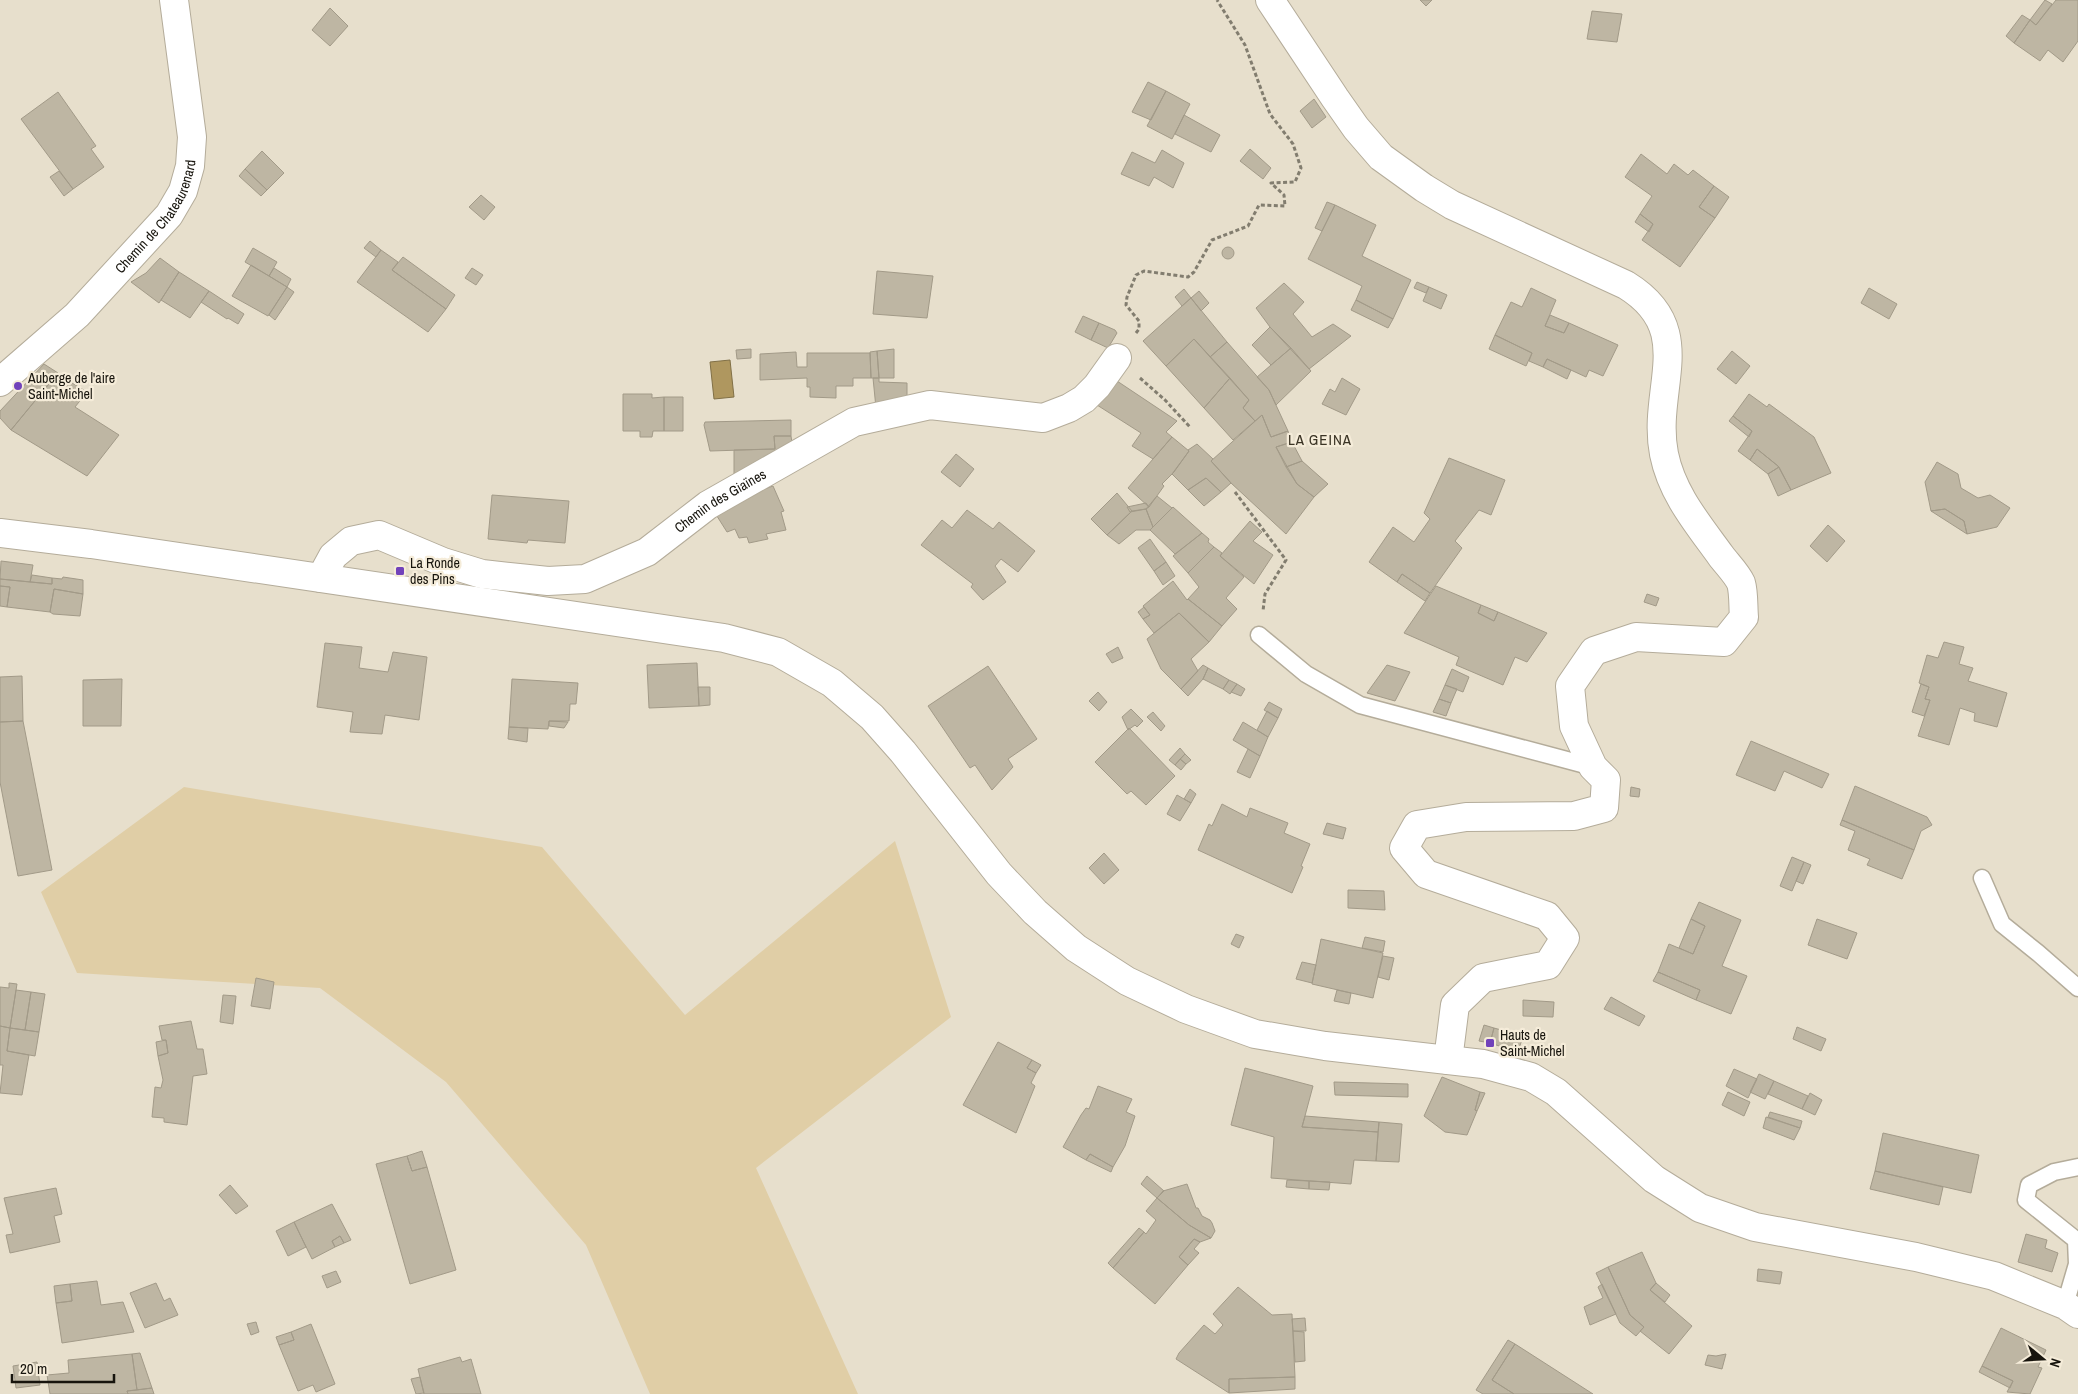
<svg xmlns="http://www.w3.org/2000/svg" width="2078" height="1394" viewBox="0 0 2078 1394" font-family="'Archivo Narrow',sans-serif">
	<rect width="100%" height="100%" fill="#e7dfcc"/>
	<!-- green -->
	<path fill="#e0cea6" d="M184 787 542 847 685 1015 895 841 951 1017 756 1168 858 1394H650L586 1245 446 1082 320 988 77 973 41 892Z"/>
	<!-- water -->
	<path fill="#af975f" stroke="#817046" d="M730 360 734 397 714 399 710 362Z"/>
	<!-- building -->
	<path fill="#beb6a3" stroke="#a29a88" d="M1420 0H1432L1426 6Z
		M2045 0 2052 4 2036 25 2030 20Z
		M2056 0H2078V41L2063 62 2048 50 2040 61 2014 43 2030 20 2036 25Z
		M330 8 348 26 330 46 312 30Z
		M1592 11 1622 14 1617 42 1587 39Z
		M2022 15 2030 20 2014 43 2006 36Z
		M1148 82 1166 91 1151 120 1132 112Z
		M1166 91 1190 104 1172 139 1147 126Z
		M58 92 96 146 91 149 104 167 73 189 21 119Z
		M1314 99 1326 117 1312 128 1300 111Z
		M1184 115 1220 135 1211 152 1175 134Z
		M1250 149 1271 168 1263 179 1240 161Z
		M1162 150 1184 163 1173 188 1154 177 1149 186 1121 174 1132 152 1155 163Z
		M262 151 284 173 267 190 245 169Z
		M1641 154 1667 174 1674 164 1688 175 1693 170 1714 186 1699 207 1715 218 1680 267 1642 240 1653 224 1640 214 1652 196 1625 177Z
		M245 169 267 190 261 196 239 176Z
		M59 171 73 189 64 196 50 177Z
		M1714 186 1729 197 1715 218 1699 207Z
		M481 195 495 207 484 220 469 207Z
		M1327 202 1335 205 1322 231 1315 228Z
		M1335 205 1376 225 1362 256 1411 280 1393 319 1356 300 1362 286 1308 259Z
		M1640 214 1653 224 1649 232 1635 222Z
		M370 241 381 250 376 257 364 248Z
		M1222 253a6 6 0 1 1 12 0a6 6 0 1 1-12 0Z
		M253 248 277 262 269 276 245 262Z
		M381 250 398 262 392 270 446 309 428 332 357 282Z
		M403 257 455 295 446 309 392 270Z
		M160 258 179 272 159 303 131 282 146 273Z
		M251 265 287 287 268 316 232 296Z
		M274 268 291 279 287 287 269 276Z
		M472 268 483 275 476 285 465 278Z
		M877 271 933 276 927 318 873 314Z
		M179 272 209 291 190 318 161 300Z
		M1417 282 1429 287 1426 293 1414 288Z
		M1284 283 1304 302 1293 314 1312 337 1333 324 1351 336 1309 369 1270 327 1256 308Z
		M287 287 294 292 275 320 269 315Z
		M1429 287 1447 295 1441 309 1423 301Z
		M1531 288 1556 300 1545 326 1564 333 1569 323 1618 345 1603 376 1589 370 1586 377 1547 359 1543 367 1529 361 1532 353 1495 335 1511 302 1522 307Z
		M1869 288 1897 304 1889 319 1861 303Z
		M1184 289 1191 298 1182 306 1175 297Z
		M209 291 244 314 238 324 228 318 227 319 201 302Z
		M1199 291 1209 303 1201 311 1191 298Z
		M1191 298 1227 342 1210 357 1194 339 1166 366 1143 341Z
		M1356 300 1393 319 1388 328 1351 310Z
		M1550 315 1569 323 1564 333 1545 326Z
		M1083 316 1099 323 1091 340 1075 332Z
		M1099 323 1115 330 1117 333 1108 348 1091 340Z
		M1270 327 1291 348 1271 365 1252 345Z
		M1495 335 1532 353 1526 366 1489 349Z
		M1194 339 1230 378 1204 408 1166 366Z
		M1227 342 1269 390 1288 431 1271 437 1262 415 1255 421 1243 408 1249 400 1210 357Z
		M1291 348 1311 371 1276 405 1269 390 1257 377Z
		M751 349V358L737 359 736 350Z
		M894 349V378H879L877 351Z
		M877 351 879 378H871L870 352Z
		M1732 351 1750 366 1736 384 1717 369Z
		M796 352 797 367H807V353H870L871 378H853V386H836V398L810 397V387H807V378L760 380V354Z
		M1547 359 1571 370 1567 379 1543 367Z
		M44 364 58 373 11 430 0 418V411Z
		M57 374 87 392 75 407 119 435 87 476 11 430Z
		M873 378H879V382L907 383V401L876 408Z
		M1230 378 1249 400 1243 408 1255 421 1233 440 1204 408Z
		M1342 378 1360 389 1346 415 1322 404 1330 389 1335 392Z
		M1114 379 1177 421 1166 432 1172 437 1153 459 1132 446 1141 433 1097 405Z
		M623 394H652V398L664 397V431H653L652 437H640V431H623Z
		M1749 394 1767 407 1769 404 1814 437 1831 473 1791 490 1778 466 1757 449 1750 460 1738 451 1752 431 1733 416Z
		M664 397H683V431H664Z
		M1262 415 1271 437 1288 431 1292 442 1276 447 1297 484 1314 497 1286 534 1231 483 1211 461Z
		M1733 416 1752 431 1749 437 1729 421Z
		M791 420V436H774L775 449 710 451 704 425 705 422Z
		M774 436H791L792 443 734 479V450L775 449Z
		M1172 437 1189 451 1174 472 1162 484 1164 486 1149 507 1128 488Z
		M1292 442 1302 461 1286 467 1276 447Z
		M1197 444 1213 459 1211 461 1231 483 1221 492 1206 478 1188 490 1172 474 1189 451 1188 450Z
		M1757 449 1778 466 1779 467 1768 474 1750 460Z
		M956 454 974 469 960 487 941 472Z
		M1449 458 1505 480 1491 515 1479 510 1455 541 1462 548 1430 593 1402 574 1397 582 1369 562 1393 527 1414 542 1430 519 1424 513Z
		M1302 461 1328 484 1314 497 1297 484 1286 467Z
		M1937 462 1958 474 1961 488 1978 498 1990 495 2010 508 1997 527 1967 534 1964 521 1945 509 1931 511 1925 482Z
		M1779 467 1791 490 1778 496 1768 474Z
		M1206 478 1221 492 1204 506 1188 490Z
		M773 486 784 511 781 512 786 530 766 534 768 539 749 543 747 537 739 538 735 529 727 532 715 513 759 491Z
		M1117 493 1132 511 1107 535 1091 519Z
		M492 495 569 501 565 543 528 540 527 543 488 539Z
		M1157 496 1172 508 1153 527 1146 509Z
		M1146 503 1149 507 1146 509 1130 512 1127 507Z
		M1173 507 1202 533 1175 554 1150 530Z
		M1146 509 1153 527 1150 530H1136L1119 544 1107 535 1132 511Z
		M1945 509 1964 521 1967 534 1931 511Z
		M967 510 993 529 999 522 1035 551 1018 572 1001 559 995 566 1006 582 983 600 971 587 973 584 921 545 942 520 952 528Z
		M1250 521 1262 532 1253 541 1273 555 1254 584 1220 556Z
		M1828 525 1845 541 1827 562 1810 546Z
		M1202 533 1209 539 1208 542 1214 547 1188 573 1173 556Z
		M1150 539 1166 562 1154 571 1138 548Z
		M1214 547 1222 553 1220 556 1244 577 1226 598 1237 609 1222 626 1188 599 1199 587 1188 573Z
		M1 561 33 565 30 582 0 579Z
		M1166 562 1175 576 1163 585 1154 571Z
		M1402 574 1430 593 1425 601 1397 582Z
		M32 575 52 578V584L30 582Z
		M63 577 83 580V594L54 589 50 612 7 607 10 587 0 586V579L52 584V578L62 579Z
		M1173 581 1187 600 1188 599 1222 626 1209 642 1179 613 1154 633 1143 619 1150 615 1143 606Z
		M0 586 10 587 7 607 0 606Z
		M1436 586 1481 605 1478 613 1494 621 1498 612 1547 633 1527 662 1515 657 1503 685 1456 665 1459 657 1404 633Z
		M54 589 83 594 80 616 53 614 50 612Z
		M1647 594 1659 598 1656 606 1644 602Z
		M1481 605 1498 612 1494 621 1478 613Z
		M1144 607 1150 615 1143 619 1138 612Z
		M1179 613 1209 642 1191 659 1198 671 1181 689 1161 669 1147 639Z
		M1944 642 1964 647 1959 664 1973 668 1968 681 2007 693 1997 727 1974 721 1975 713 1960 708 1949 745 1918 736 1930 700 1925 699 1929 687 1919 683 1927 655 1938 658Z
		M325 643 362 647 359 668 388 672 393 652 427 657 419 720 385 715 382 734 350 732 353 712 317 707Z
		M1118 647 1123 658 1112 663 1106 654Z
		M697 663 699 706 649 708 647 665Z
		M1203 665 1208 668 1203 679 1188 696 1181 689Z
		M1387 665 1410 672 1395 701 1367 693Z
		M988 666 1037 739 1008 759 1013 767 992 790 975 765 970 768 928 706Z
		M1208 668 1229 680 1223 689 1203 679Z
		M1452 669 1469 677 1463 692 1445 685Z
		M22 676 23 721 0 722V677Z
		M122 679 121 726H83V680Z
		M512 679 578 683 576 704H570L569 721H549L548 729 509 727Z
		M1229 680 1237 684 1230 694 1223 689Z
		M1237 684 1245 689 1241 696 1231 692Z
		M1921 684 1929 687 1925 699 1930 700 1924 716 1912 712Z
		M1445 685 1457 689 1451 703 1439 699Z
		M698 687H710V705L699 706Z
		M1098 692 1107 702 1099 711 1089 701Z
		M1439 699 1451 703 1446 716 1433 712Z
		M1269 702 1282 709 1278 718 1264 710Z
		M1131 709 1143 721 1137 727 1135 725 1128 730 1122 717Z
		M1267 711 1278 718 1268 737 1257 730Z
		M1153 712 1165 726 1161 731 1147 717Z
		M23 721 52 870 18 876 0 782V722Z
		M549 721 568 722 564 728 549 726Z
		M1243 722 1268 737 1260 756 1233 740Z
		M509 727 528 728 527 742 508 739Z
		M1129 728 1175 776 1146 805 1131 791 1127 794 1095 762Z
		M1751 741 1829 774 1822 788 1784 771 1775 791 1736 775Z
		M1180 748 1185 754 1175 765 1169 760Z
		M1248 749 1260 756 1250 778 1237 772Z
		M1185 754 1191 760 1186 764 1180 759Z
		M1180 759 1186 764 1181 770 1175 765Z
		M1855 786 1927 817 1932 825 1921 831 1914 850 1842 820Z
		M1631 787 1640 789 1639 797 1630 796Z
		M1190 789 1196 794 1191 803 1184 799Z
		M1177 795 1191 803 1180 821 1167 814Z
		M1222 804 1247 817 1250 808 1288 823 1284 833 1310 844 1301 866 1303 867 1292 893 1198 850 1209 824 1212 826Z
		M1842 820 1914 850 1902 879 1867 865 1870 859 1848 850 1855 831 1840 825Z
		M1327 823 1346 828 1343 839 1323 834Z
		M1104 853 1119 870 1104 884 1089 868Z
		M1792 857 1804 862 1792 891 1780 886Z
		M1804 862 1811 865 1803 884 1796 881Z
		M1348 890 1384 891 1385 910 1348 908Z
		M1699 902 1741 920 1722 966 1747 976 1731 1014 1696 1000 1700 990 1658 972 1669 944 1693 954 1705 926 1691 919Z
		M1691 919 1705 926 1693 954 1679 948Z
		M1817 919 1857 933 1847 959 1808 945Z
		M1236 934 1244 937 1239 948 1231 944Z
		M1365 937 1385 941 1383 952 1362 948Z
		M1321 939 1383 953 1373 998 1312 984Z
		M1383 956 1394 958 1389 980 1378 977Z
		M1302 962 1316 965 1312 983 1296 979Z
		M1658 972 1700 990 1696 1000 1653 981Z
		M256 978 274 982 270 1009 251 1006Z
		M9 983 17 984 10 1028 0 1026V987L9 988Z
		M16 990 31 992 25 1030 10 1028Z
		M1337 990 1351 993 1349 1004 1334 1001Z
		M31 992 45 994 39 1032 25 1030Z
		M223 995 236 996 233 1024 220 1022Z
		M1611 997 1645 1016 1639 1026 1604 1009Z
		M1523 1000 1554 1002 1553 1017 1523 1016Z
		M191 1021 197 1049H203L207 1074 193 1076 187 1125 164 1122V1118L152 1117 155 1087 161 1088 163 1080 158 1056 168 1053 166 1040H162L159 1026Z
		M1484 1025 1494 1028 1490 1043 1479 1041Z
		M0 1026 10 1028 7 1051 29 1055 22 1095 0 1093 3 1065H0Z
		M1797 1027 1826 1039 1821 1051 1793 1039Z
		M10 1028 39 1032 35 1056 7 1051Z
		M1494 1028 1523 1036 1518 1052 1490 1043Z
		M166 1040 168 1053 158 1056 156 1042Z
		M998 1042 1032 1060 1027 1068 1036 1073 1031 1083 1035 1086 1016 1133 963 1105Z
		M1032 1060 1041 1065 1036 1073 1027 1068Z
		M1245 1068 1313 1086 1302 1127 1378 1132 1376 1161 1354 1160 1351 1184 1271 1178 1274 1137 1231 1125Z
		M1734 1069 1757 1079 1748 1098 1726 1086Z
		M1759 1074 1774 1081 1765 1099 1750 1092Z
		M1442 1077 1480 1092 1475 1110 1477 1111 1467 1135 1445 1132 1424 1116Z
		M1774 1081 1808 1096 1802 1109 1768 1094Z
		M1334 1082 1408 1084V1097L1335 1095Z
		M1098 1086 1132 1099 1126 1112 1135 1116 1125 1146 1113 1167 1090 1154 1086 1160 1063 1147 1081 1115 1086 1108 1089 1109Z
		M1480 1092 1485 1093 1477 1111 1475 1110Z
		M1728 1092 1750 1102 1744 1116 1722 1105Z
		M1810 1093 1822 1100 1815 1115 1802 1109Z
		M1770 1112 1802 1121 1800 1128 1768 1117Z
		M1305 1116 1379 1122 1378 1132 1302 1127Z
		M1766 1117 1800 1128 1794 1140 1763 1128Z
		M1379 1122 1402 1124 1399 1162 1376 1161Z
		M1883 1133 1979 1155 1971 1193 1875 1171Z
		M422 1151 427 1167 412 1171 407 1156Z
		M1090 1154 1113 1167 1111 1172 1086 1160Z
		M407 1156 412 1171 427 1167 456 1270 410 1284 376 1164Z
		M1875 1171 1943 1187 1939 1205 1870 1189Z
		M1147 1176 1164 1191 1157 1198 1141 1184Z
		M1287 1180 1309 1181V1189L1286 1187Z
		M1309 1181 1330 1182 1329 1190 1309 1189Z
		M1187 1184 1196 1208H1198L1202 1216 1210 1220 1212 1223 1215 1231 1211 1238 1189 1225 1157 1198 1163 1191Z
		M230 1185 248 1206 236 1214 219 1195Z
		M56 1188 62 1214 54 1216 60 1242 10 1253 6 1235 13 1234 4 1198Z
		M1157 1198 1189 1225 1211 1238 1200 1242 1194 1239 1179 1257 1188 1265 1155 1304 1113 1268 1144 1232 1146 1234 1156 1220 1146 1211Z
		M332 1204 351 1240 344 1243 340 1236 332 1241 335 1247 312 1259 294 1222Z
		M294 1222 306 1247 288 1256 276 1231Z
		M1139 1228 1144 1232 1113 1268 1108 1263Z
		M2026 1234 2047 1240 2045 1248 2058 1253 2052 1272 2018 1262Z
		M340 1236 344 1243 335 1247 332 1241Z
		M1194 1239 1200 1242 1194 1249 1199 1253 1188 1265 1179 1257Z
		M1642 1252 1656 1283 1650 1290 1692 1326 1669 1354 1640 1331 1644 1327 1630 1315 1608 1267Z
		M1608 1267 1630 1315 1644 1327 1636 1336 1620 1323 1596 1273Z
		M1758 1269 1782 1272 1780 1284 1757 1281Z
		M336 1271 341 1282 327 1288 322 1276Z
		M97 1281 101 1305 123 1302 134 1332 62 1343 56 1303 72 1301 70 1284Z
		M156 1283 164 1301 170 1298 178 1315 145 1328 130 1293Z
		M1656 1283 1670 1295 1665 1302 1650 1290Z
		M70 1284 72 1301 56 1303 54 1286Z
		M1602 1284 1616 1314 1590 1325 1584 1307 1603 1298 1598 1287Z
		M1238 1287 1272 1315 1292 1314 1295 1377 1229 1379V1393L1176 1359 1179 1353 1204 1325 1215 1334 1223 1325 1213 1314Z
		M1305 1318 1306 1331H1293L1292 1319Z
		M256 1322 259 1332 251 1335 247 1324Z
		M311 1324 335 1384 316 1392 313 1385 298 1391 279 1345 294 1340 291 1332Z
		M2001 1328 2046 1350 2038 1367 2042 1368 2030 1394 2007 1392 2013 1381 1982 1366Z
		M1293 1331 1304 1332 1305 1361 1295 1362Z
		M291 1332 294 1340 279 1345 276 1337Z
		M1508 1340 1515 1344 1492 1380 1514 1394H1483L1476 1390Z
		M1515 1344 1593 1394H1514L1492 1380Z
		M140 1353 152 1388 137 1390 132 1354Z
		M132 1354 137 1390 127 1391 128 1394H50L47 1375 69 1373 68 1360Z
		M1726 1354 1722 1369 1705 1365 1708 1355 1716 1356Z
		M460 1357 462 1362 471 1359 481 1394H424L418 1369Z
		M37 1362 40 1385 16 1388 13 1366Z
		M1982 1366 2013 1381 2010 1388 1979 1372Z
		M420 1377 424 1393 416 1394 411 1379Z
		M1295 1377V1389L1229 1393V1379Z
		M152 1388 154 1394H128L127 1391Z"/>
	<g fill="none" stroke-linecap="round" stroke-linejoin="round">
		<!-- service casing -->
		<g stroke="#b4ac9a" stroke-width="19">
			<path id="service" d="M1259 635 1306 674 1360 705 1593 767
				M1982 878 2002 924 2038 953 2078 988
				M2065 1305 2077 1264 2076 1240 2026 1200 2029 1185 2054 1172 2078 1167"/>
		</g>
		<!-- minor casing -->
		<g stroke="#b4ac9a" stroke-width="30">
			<g id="minor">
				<path d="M1270 0 1335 98 1356 128 1381 157 1424 188 1452 205 1626 285C1699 330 1651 388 1664 454 1672 494 1698 524 1721 556 1727 564 1737 574 1741 583 1744 593 1743 607 1744 617L1724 642 1636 637 1594 651 1570 686 1574 726 1593 767 1606 780 1604 808 1574 816 1466 817 1417 825 1404 848 1426 874 1547 916 1565 938 1548 965 1483 978 1455 1005 1448 1060"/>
				<path id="s1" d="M0 382 77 315 169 215 183 191 190 166 192 137 174 0"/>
				<path id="s2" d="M321 578 333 556 351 541 379 535 443 562 482 574 548 581 585 579 647 552 708 505 854 422 930 405 1043 418 1069 408 1084 399 1097 386 1117 358"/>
			</g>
		</g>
		<!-- tertiary casing -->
		<g stroke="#b4ac9a" stroke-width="30">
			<path id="tertiary" d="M0 533 91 544 724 638 778 652 832 683 872 717 903 752 999 874 1035 912 1076 948 1127 981 1186 1009 1255 1034 1325 1046 1483 1064 1531 1077 1556 1092 1654 1179 1700 1208 1755 1227 1916 1257 1994 1276 2065 1305 2078 1314"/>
		</g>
		<!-- path -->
		<path stroke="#827d6f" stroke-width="3" stroke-dasharray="4 2.5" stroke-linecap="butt" d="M1136 333 1139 329V321L1126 305 1127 297 1136 275 1144 271 1188 277 1194 272 1212 240 1248 226 1259 205 1285 206 1284 195 1271 183 1295 182 1301 168 1293 144 1270 114 1245 45 1217 0
			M1140 378 1165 400 1190 427
			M1235 492 1286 560 1265 594 1263 611"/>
		<!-- service -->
		<use href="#service" stroke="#fff" stroke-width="16"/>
		<!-- minor -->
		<use href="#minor" stroke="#fff" stroke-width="28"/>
		<!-- tertiary -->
		<use href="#tertiary" stroke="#fff" stroke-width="28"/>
	</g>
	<!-- markers -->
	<g fill="#7142ba" stroke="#f5ecd9" stroke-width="2">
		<circle cx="18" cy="386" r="5"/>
		<rect x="395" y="566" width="10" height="10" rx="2.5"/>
		<rect x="1485" y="1038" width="10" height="10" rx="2.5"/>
	</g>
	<g text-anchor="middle" stroke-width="4.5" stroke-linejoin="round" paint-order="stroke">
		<!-- street labels -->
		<g font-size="14" fill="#17140d" stroke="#f5ecd9">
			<text dy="5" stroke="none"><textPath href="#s1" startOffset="230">Chemin de Chateaurenard</textPath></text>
			<text dy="5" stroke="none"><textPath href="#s2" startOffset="448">Chemin des Giaïnes</textPath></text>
		</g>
		<!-- poi labels -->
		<g font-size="14" fill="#17140d" stroke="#f5ecd9" text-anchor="start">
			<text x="28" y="383">Auberge de l'aire<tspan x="28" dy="16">Saint-Michel</tspan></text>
			<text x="410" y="568">La Ronde<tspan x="410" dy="16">des Pins</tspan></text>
			<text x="1500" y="1040">Hauts de<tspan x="1500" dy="16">Saint-Michel</tspan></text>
		</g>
		<!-- neighbourhood labels -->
		<g font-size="15" letter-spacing="1" fill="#3b3425" stroke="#f5ecd9">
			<text x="1320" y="445">LA GEINA</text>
		</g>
	</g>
	<!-- north arrow -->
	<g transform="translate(2043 1359) rotate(108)" stroke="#f5ecd9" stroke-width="4" paint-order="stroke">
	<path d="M0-4L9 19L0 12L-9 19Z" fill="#17140d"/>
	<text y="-8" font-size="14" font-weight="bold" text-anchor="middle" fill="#17140d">N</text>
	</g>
	<!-- scale -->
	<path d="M12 1374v8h102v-8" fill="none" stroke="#17140d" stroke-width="2.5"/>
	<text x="20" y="1374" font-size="15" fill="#17140d" stroke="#f5ecd9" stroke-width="4" paint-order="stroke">20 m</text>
</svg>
